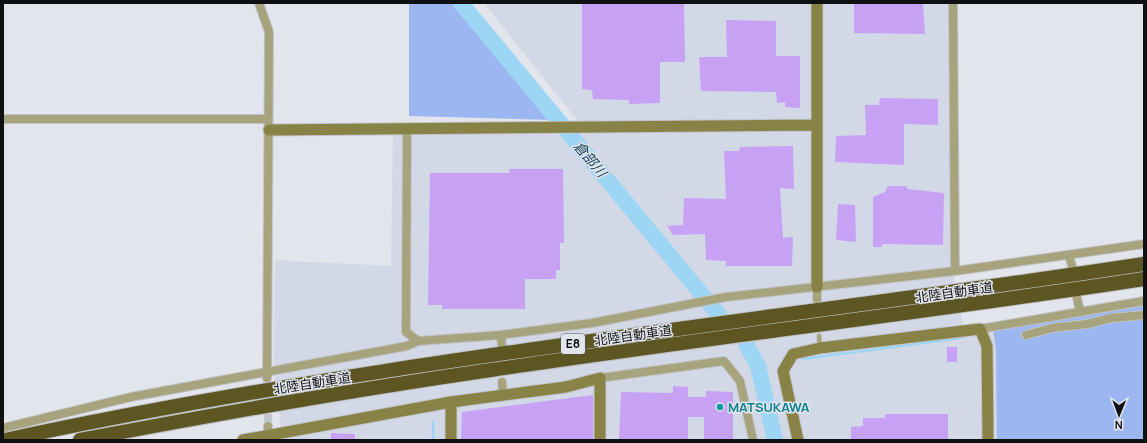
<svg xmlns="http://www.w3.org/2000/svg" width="1147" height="443" viewBox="0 0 1147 443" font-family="Manrope,'Noto Sans JP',sans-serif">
	<rect width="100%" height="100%" fill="#e2e5ec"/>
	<!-- built -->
	<path fill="#d2d8e6" d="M484 3H950L952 265 965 336 1144 308V440H269L281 434 274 366 275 260 391 266 393 133 538 132 588 134Z"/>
	<!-- green -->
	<path fill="#9cb6f2" d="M409 3H452L550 120 409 116Z
		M1144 306V440H997L996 349 993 329Z"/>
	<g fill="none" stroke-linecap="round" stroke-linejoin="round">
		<!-- stream -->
		<path stroke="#9cd6f4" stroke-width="2.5" d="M803 359 961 338
			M433 440V422"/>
		<!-- river -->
		<path stroke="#9cd6f4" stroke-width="16" d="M461 3 719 315
			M747 346 758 366 775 440"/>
	</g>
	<!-- building -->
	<path fill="#c7a2f4" d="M582 3H684L685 62H660V103L629 104V100L593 99 592 90 582 89Z
		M854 3H923L925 34 854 33Z
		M726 20 776 21V56H800V108L785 107V102L777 103 776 92 701 91 699 57H727Z
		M880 98 938 99V125L904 124V165L835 162 836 136 866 135 865 105H879Z
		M793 146 794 189 780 188 783 238 793 237 792 266H726V261L706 260 705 234 673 235 667 226 683 225 684 198 726 199 724 151H739L740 147Z
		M509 169H563L564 243H560V270H556V279H525V309H442V305H428L430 173H509Z
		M888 186H907V189L944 193 943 245 882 244V247H873V197L885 192Z
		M838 204 855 205 856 242 836 240Z
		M947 347H957V362H947Z
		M673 386 688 387V397H706V391L733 392V440H704V417H688V440H619L621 392 673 393Z
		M593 395V440H461L462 412Z
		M885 414H948V440H851V427L863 426V418H885Z
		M331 433 355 434V440H331Z"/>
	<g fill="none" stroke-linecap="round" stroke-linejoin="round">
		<!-- street-tunnel -->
		<path stroke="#c2c5cb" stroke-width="8" stroke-dasharray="8 4" stroke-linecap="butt" d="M267 378 268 426"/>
		<!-- lane casing -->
		<g stroke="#c0c3c9" stroke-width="6">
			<path id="lane" d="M819 336 820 347"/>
		</g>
		<!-- street casing -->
		<g stroke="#c0c3c9" stroke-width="10">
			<path id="street" d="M259 3 269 32 267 378
				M953 3 955 271
				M3 119H268
				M407 130 406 332 418 341
				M1069 255 1072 266
				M1077 298 1080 311
				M817 299V287
				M980 329 1144 301
				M501 335 502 347
				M1026 335 1052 328 1087 324 1112 318 1144 315
				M600 378 724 361 740 381 753 440
				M502 382 503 394
				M3 428 131 397 407 346 418 341 501 335 592 323 726 297 955 271 1144 244
				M268 436V426"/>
		</g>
		<!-- secondary casing -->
		<g stroke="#c0c3c9" stroke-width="13">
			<path id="secondary" d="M817 3V287
				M269 130 817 125
				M243 440 451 402 566 387 600 378V440
				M451 440V402
				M798 440 783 371 793 354 820 348 980 329 987 346 988 440"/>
		</g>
		<!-- highway casing -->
		<g stroke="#c0c3c9" stroke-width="16">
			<path id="highway" d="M5 440C381 359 764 322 1144 264
				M80 440C216 414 353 390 491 370 708 338 927 312 1144 279"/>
		</g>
		<!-- lane -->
		<use href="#lane" stroke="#a7a37c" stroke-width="4"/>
		<!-- street -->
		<use href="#street" stroke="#a7a37c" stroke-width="8"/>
		<!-- secondary -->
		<use href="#secondary" stroke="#898246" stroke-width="11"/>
		<!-- highway -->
		<use href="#highway" stroke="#5d5622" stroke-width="14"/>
	</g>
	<!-- markers -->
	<circle fill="#0f9aa8" stroke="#e2e5ec" stroke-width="1.5" cx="720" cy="407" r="4"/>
	<g text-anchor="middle" stroke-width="3" stroke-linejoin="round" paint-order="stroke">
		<!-- shield labels -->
		<rect fill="#e2e5ec" stroke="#4e5053" stroke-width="1" x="561" y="334" width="24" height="20" rx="3"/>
		<g font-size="12" font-weight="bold" fill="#0f1012">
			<text x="573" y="348">E8</text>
		</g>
		<!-- street labels -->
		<g font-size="13" fill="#0f1012" stroke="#e2e5ec">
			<text transform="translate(954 292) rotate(-8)" y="5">北陸自動車道</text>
			<text transform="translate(633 335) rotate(-8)" y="5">北陸自動車道</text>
			<text transform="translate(312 383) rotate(-9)" y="5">北陸自動車道</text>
		</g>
		<!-- culture labels -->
		<g font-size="13" font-weight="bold" fill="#0d838f" stroke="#e2e5ec" text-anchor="start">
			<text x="728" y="412">MATSUKAWA</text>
		</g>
		<!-- water labels -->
		<g font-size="14" font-style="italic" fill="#164458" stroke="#e2e5ec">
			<text transform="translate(590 159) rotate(50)" y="5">倉部川</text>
		</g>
	</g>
	<!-- border -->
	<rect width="1147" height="443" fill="none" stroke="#0f1012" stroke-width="8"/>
	<!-- north arrow -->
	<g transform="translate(1119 415) rotate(181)" stroke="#e2e5ec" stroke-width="3" paint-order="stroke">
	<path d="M0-3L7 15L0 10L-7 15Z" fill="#0f1012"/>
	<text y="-6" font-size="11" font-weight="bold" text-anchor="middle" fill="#0f1012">N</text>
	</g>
</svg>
